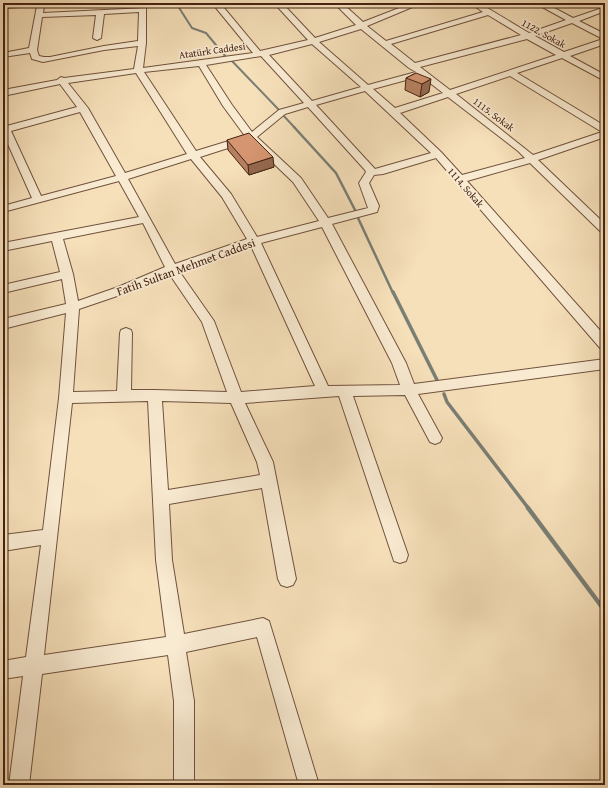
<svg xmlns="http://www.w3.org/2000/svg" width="608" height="788" viewBox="0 0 608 788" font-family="'Gentium Book Plus',serif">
	<rect width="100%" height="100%" fill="#f6e0ba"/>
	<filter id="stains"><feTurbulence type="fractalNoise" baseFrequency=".005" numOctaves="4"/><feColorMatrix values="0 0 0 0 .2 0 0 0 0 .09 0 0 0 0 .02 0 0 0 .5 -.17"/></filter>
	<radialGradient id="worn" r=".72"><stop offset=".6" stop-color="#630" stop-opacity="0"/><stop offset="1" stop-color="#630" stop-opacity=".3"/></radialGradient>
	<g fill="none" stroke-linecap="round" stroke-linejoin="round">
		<!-- stream-far3 -->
		<path stroke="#7a7e75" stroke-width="2" d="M176 3 192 28 206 33 226 57
			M232 61 280 111
			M282 114 295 128"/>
		<!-- stream-far2 -->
		<path stroke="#7a7e75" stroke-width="2.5" d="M294 127 336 173 355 210
			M358 218 393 293"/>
		<!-- stream-far1 -->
		<path stroke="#7a7e75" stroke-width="3.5" d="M393 292 437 380
			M444 394 447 402 529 509"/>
		<!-- stream -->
		<path stroke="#7a7e75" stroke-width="4.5" d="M528 508 605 611"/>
		<!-- minor casing -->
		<g stroke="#70523d" stroke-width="2">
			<path id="minor" d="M62 3 58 5 44 6 43 13 146 8V43L143 68 253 53 212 3H220L260 51 308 40 274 3H282L315 38 356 25 334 3H342L363 22 412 3H422L367 26 386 41 483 12 470 3H479L529 33 566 20 535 3H545L573 18 605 7V11L579 21 605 34V44L570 56 605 75V81L562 58 517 73 605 126V137L538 160 605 224V233L601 232 530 163 467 181 605 336V350L600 348 436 158 383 174 374 175 369 183 379 206 377 212 332 224 406 363 414 384 605 359V369L418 394 442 438 440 442 435 444 430 442 405 395 353 396 408 555 406 561 400 563 394 561 339 396 245 403 273 462 296 579 293 585 287 587 281 585 278 579 262 488 169 504 172 560 184 634 263 618 269 621 319 785H299L257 637 186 652 194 701V785H174V701L168 655 42 674 29 785H9L23 676 3 679V661L26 657 41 545 3 551V535L43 530 59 398 66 313 3 329V319L66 304 62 279 3 293V285L60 272 52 241 3 251V243L139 217 119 181 3 212V206L32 198 3 133V127L77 107 60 84 3 96V90L57 80 61 77 64 78 134 69 138 46 104 50 43 62 32 59 30 53 3 57V53L29 48 37 6 3 8V4ZM139 12 138 41 104 46 50 57H44L39 56 37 50 42 17 96 15 93 38 97 40 101 38 104 14ZM488 15 521 35 415 63 391 44ZM572 23 603 39 564 52 535 36ZM361 29 409 68 416 72 368 85 319 42ZM527 39 556 55 450 90 420 67ZM312 44 361 87 312 101 269 55ZM261 56 304 103 279 110 252 132 232 105 206 65ZM199 66 223 106 245 136 196 151 144 72ZM136 73 187 154 125 173 88 108 68 83ZM421 76 443 93 395 108 373 89ZM510 76 602 132 533 155 456 94ZM365 91 431 153 375 169 316 105ZM448 97 518 151 525 158 462 175 441 152 400 113ZM308 107 365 170 366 172 359 183 368 208 328 218 301 178 257 137 285 114ZM80 112 116 176 41 196 11 131ZM250 141 293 182 319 221 257 237 231 194 200 157ZM191 159 222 197 247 239 175 264 128 179ZM143 223 165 267 118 287 78 301 73 274 63 239ZM322 227 392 363 400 385 328 386 261 243ZM251 246 315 386 241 392 214 321 179 271ZM170 275 202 322 227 392 155 390H131L132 333 131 330 126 328 121 330 120 333 117 391 73 392 79 309 126 293ZM148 401 156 560 166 637 44 655 72 403ZM162 401 231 403 257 462 260 475 168 490Z"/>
		</g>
		<!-- minor -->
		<use href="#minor" fill="#f9ebd2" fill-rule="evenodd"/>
	</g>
	<!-- wall -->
	<path fill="#b68060" stroke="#442213" d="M416 73 429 92 420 97 405 90 406 78Z
		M227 140 274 167 249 175 228 150Z"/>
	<!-- shaded-wall -->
	<path fill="#94684e" stroke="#442213" d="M431 79 429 92 420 97 422 84Z
		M273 157 274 167 249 175 248 165Z"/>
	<!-- building -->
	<path fill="#d49570" stroke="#442213" d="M416 73 431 79 422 84 406 78Z
		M249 133 273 157 248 165 227 140Z"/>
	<g text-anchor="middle" stroke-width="3.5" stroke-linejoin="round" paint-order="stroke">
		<!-- far-street labels -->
		<g font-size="10" fill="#442213" stroke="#f9ebd2">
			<text transform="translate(544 33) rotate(29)" y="4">1122. Sokak</text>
			<text transform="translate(212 50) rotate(-8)" y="4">Atatürk Caddesi</text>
			<text transform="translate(494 114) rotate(37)" y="4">1115. Sokak</text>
			<text transform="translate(466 187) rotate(49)" y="4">1114. Sokak</text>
		</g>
		<!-- street labels -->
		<g font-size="12" fill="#442213" stroke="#f9ebd2">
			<text transform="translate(186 267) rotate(-20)" y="4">Fatih Sultan Mehmet Caddesi</text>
		</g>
	</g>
	<!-- margin -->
	<rect width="608" height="788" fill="none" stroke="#f6e0ba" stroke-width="16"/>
	<rect x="4" y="4" width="600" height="780" fill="none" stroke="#442213" stroke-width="2"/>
	<rect x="8" y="8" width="592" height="772" fill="none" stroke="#442213"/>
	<rect width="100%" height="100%" filter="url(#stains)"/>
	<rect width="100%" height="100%" fill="url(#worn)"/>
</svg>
